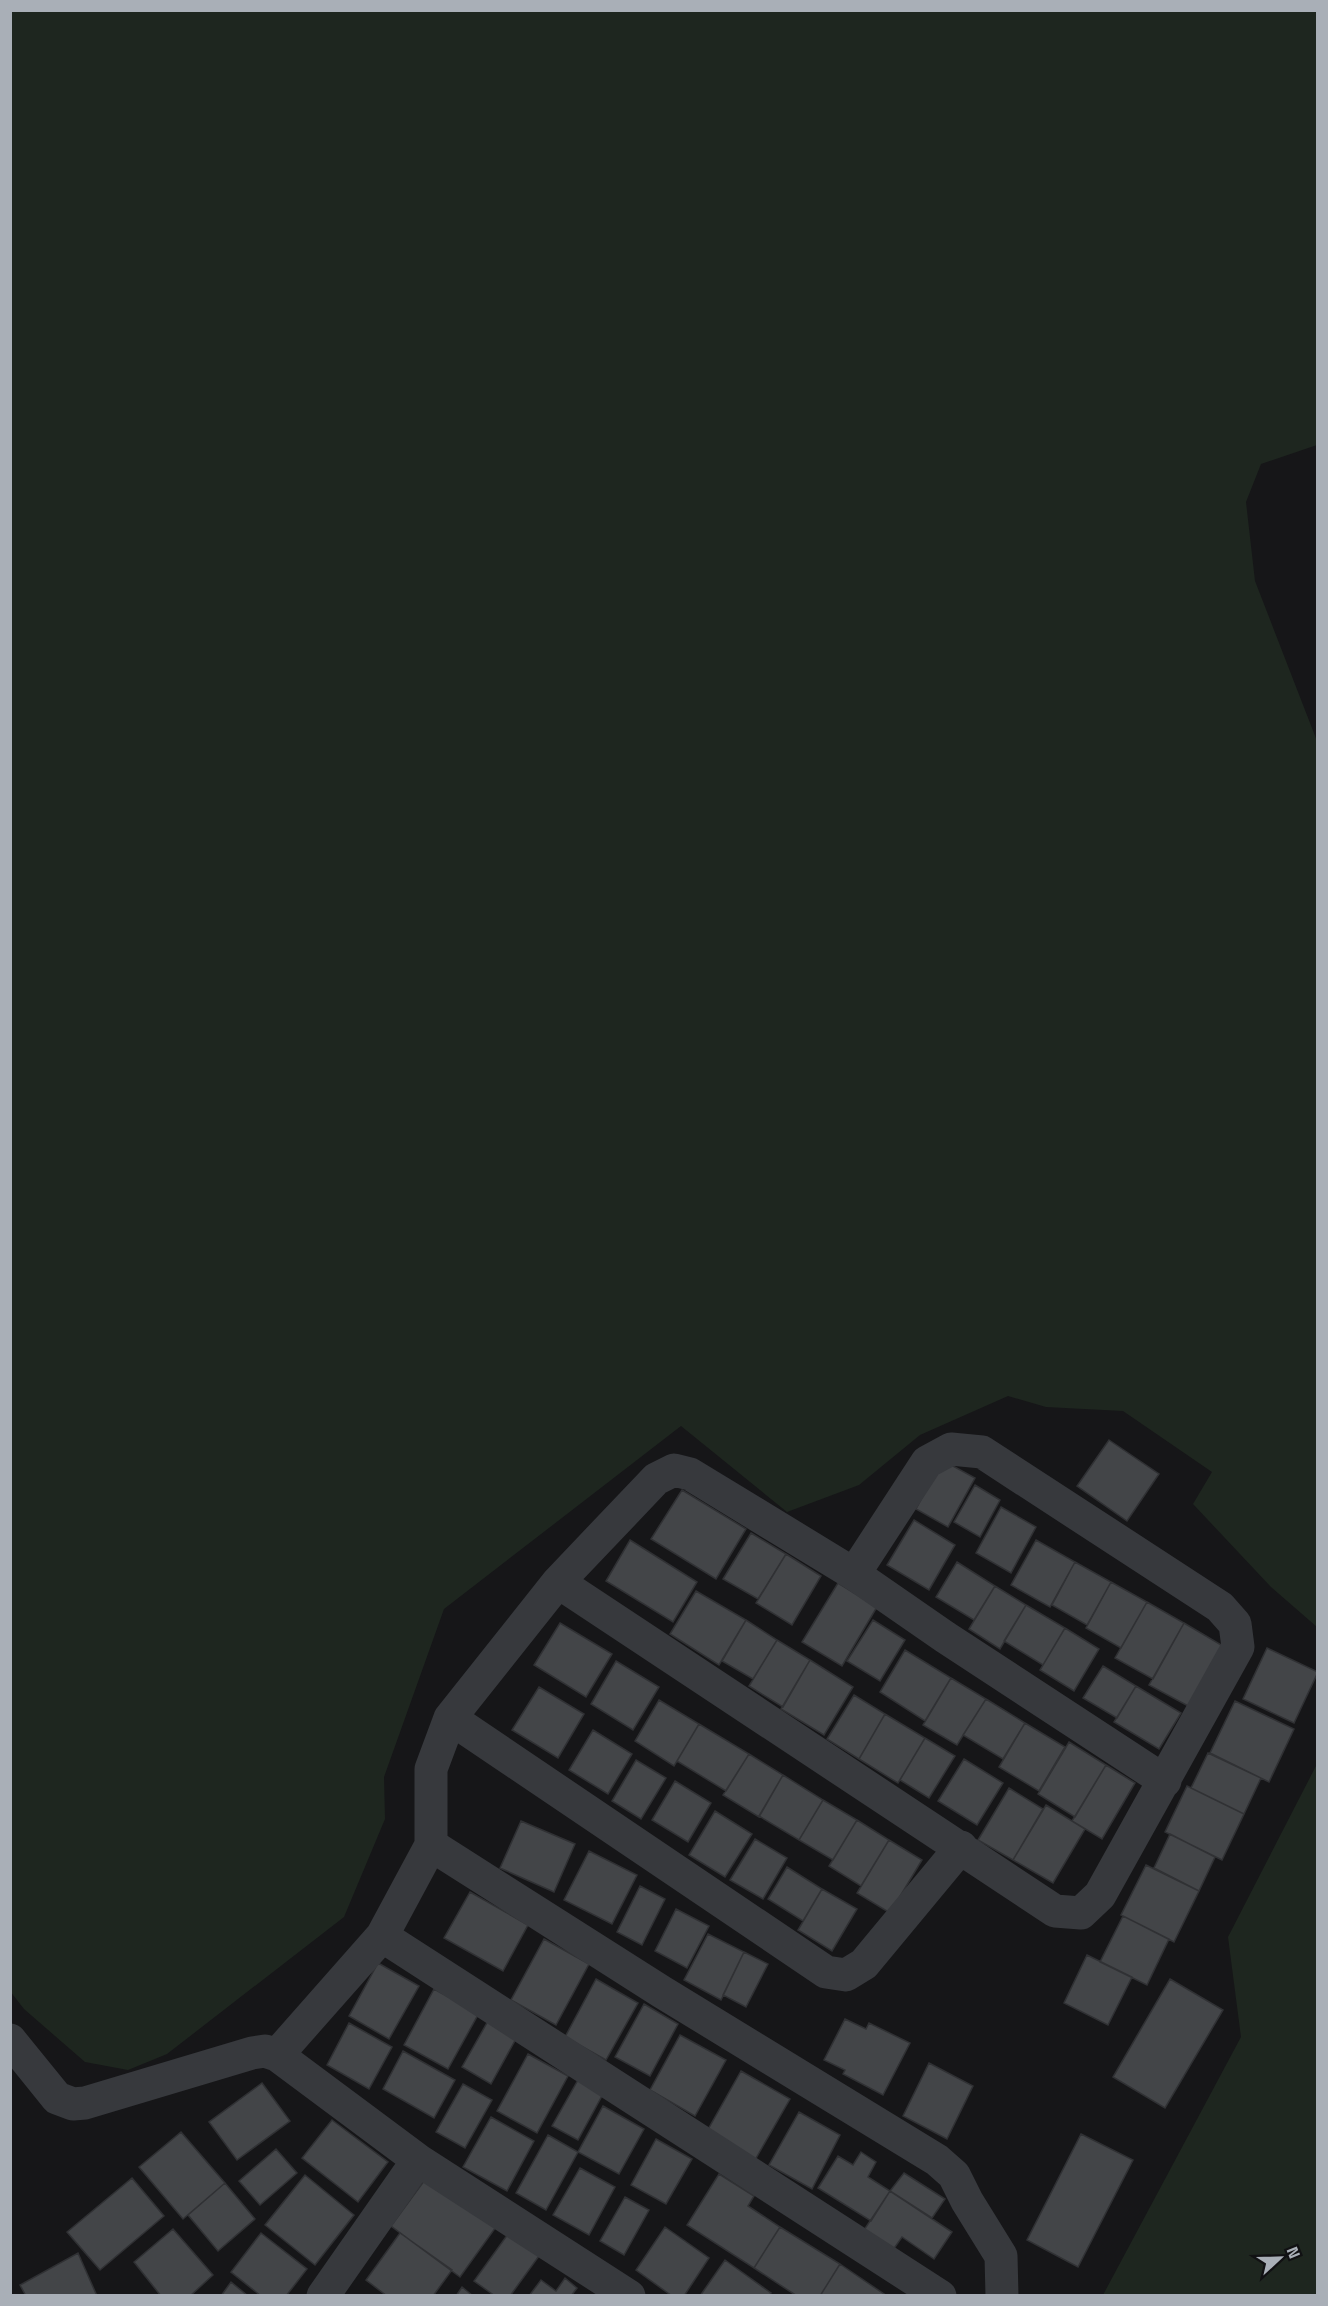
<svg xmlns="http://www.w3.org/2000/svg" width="1328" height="2306" viewBox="0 0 1328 2306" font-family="'Titillium Web',sans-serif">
	<rect width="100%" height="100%" fill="#161618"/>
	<!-- green -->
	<path fill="#1e261f" d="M11 10 1317 11V445L1261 464 1246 502 1255 581 1317 741V1627L1271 1587 1193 1504 1212 1472 1123 1411 1046 1407 1008 1396 920 1435 859 1485 787 1512 681 1426 444 1609 384 1777 385 1819 344 1917 167 2054 128 2070 85 2062 24 2009 10 1991Z
		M1317 1764V2295H1103L1241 2037 1228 1937Z"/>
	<!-- building -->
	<path fill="#434548" stroke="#303134" stroke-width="1.5" d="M1109 1440 1159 1474 1127 1521 1077 1486Z
		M942 1460 975 1478 948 1527 916 1509Z
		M975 1485 1000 1500 980 1537 954 1522Z
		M682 1490 746 1529 716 1579 651 1539Z
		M1001 1507 1036 1527 1011 1573 976 1553Z
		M914 1520 955 1545 929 1590 887 1565Z
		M751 1533 786 1554 758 1599 723 1579Z
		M630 1540 697 1582 673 1622 606 1581Z
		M1036 1540 1075 1562 1050 1607 1011 1585Z
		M786 1554 821 1576 792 1625 756 1603Z
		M957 1562 995 1586 974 1620 936 1597Z
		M1075 1562 1111 1582 1087 1625 1052 1605Z
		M1111 1582 1147 1602 1121 1648 1086 1628Z
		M838 1583 877 1607 842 1666 802 1642Z
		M995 1586 1026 1605 1000 1649 969 1629Z
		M696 1591 746 1620 719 1665 670 1634Z
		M1147 1602 1184 1623 1153 1679 1115 1658Z
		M1026 1605 1065 1628 1043 1665 1004 1641Z
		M746 1620 777 1640 753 1679 722 1661Z
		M873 1620 905 1640 880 1681 847 1661Z
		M560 1623 612 1654 586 1697 534 1665Z
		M1184 1623 1223 1646 1190 1707 1149 1685Z
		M1065 1628 1099 1649 1074 1691 1040 1670Z
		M777 1640 810 1660 783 1707 749 1686Z
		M1267 1648 1318 1672 1294 1723 1243 1699Z
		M905 1650 951 1678 925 1721 880 1692Z
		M810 1660 853 1687 824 1735 781 1709Z
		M616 1661 659 1687 633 1730 591 1704Z
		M1103 1666 1136 1686 1117 1718 1083 1698Z
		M951 1678 986 1699 957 1745 923 1725Z
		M1136 1686 1181 1713 1159 1749 1114 1722Z
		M539 1687 584 1714 558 1758 512 1730Z
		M854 1695 885 1714 859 1759 827 1739Z
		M986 1699 1025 1723 1003 1759 963 1735Z
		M659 1700 699 1724 674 1766 635 1741Z
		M1235 1701 1294 1729 1269 1782 1210 1753Z
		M885 1714 925 1738 898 1783 859 1759Z
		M1025 1723 1065 1747 1039 1791 999 1767Z
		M699 1724 749 1754 726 1791 677 1761Z
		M593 1730 632 1754 608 1794 569 1770Z
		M925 1738 955 1756 929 1798 900 1780Z
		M1069 1742 1106 1765 1075 1817 1038 1794Z
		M1208 1753 1261 1778 1244 1814 1191 1788Z
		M749 1754 783 1775 759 1817 723 1795Z
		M964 1759 1003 1783 977 1825 938 1801Z
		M636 1760 666 1778 641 1819 612 1801Z
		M1106 1765 1135 1783 1102 1839 1072 1821Z
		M783 1775 823 1800 799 1840 759 1816Z
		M675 1781 711 1803 688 1842 652 1820Z
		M1187 1786 1244 1814 1222 1860 1165 1832Z
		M1009 1788 1043 1809 1013 1860 978 1840Z
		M823 1800 857 1820 833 1860 799 1840Z
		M1046 1805 1085 1829 1053 1883 1013 1860Z
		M715 1811 752 1834 725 1877 689 1855Z
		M857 1820 889 1840 861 1886 829 1866Z
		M521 1821 575 1844 554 1892 500 1868Z
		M1170 1834 1215 1857 1199 1891 1154 1868Z
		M755 1839 787 1858 763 1899 730 1880Z
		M889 1840 922 1860 890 1913 857 1893Z
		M589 1851 637 1875 612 1924 564 1900Z
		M1146 1865 1199 1891 1174 1942 1121 1915Z
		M787 1867 822 1889 803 1921 768 1899Z
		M640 1886 665 1899 642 1945 617 1932Z
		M822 1889 857 1909 832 1951 798 1930Z
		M470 1892 528 1925 503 1971 444 1938Z
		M676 1909 709 1926 687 1968 655 1951Z
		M1123 1916 1169 1939 1147 1985 1100 1962Z
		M708 1934 744 1952 721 2000 684 1980Z
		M544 1939 589 1964 556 2025 511 2000Z
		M744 1952 768 1964 746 2007 723 1995Z
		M1087 1955 1132 1977 1108 2025 1064 2003Z
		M378 1963 419 1986 389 2039 349 2016Z
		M596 1979 638 2003 606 2060 565 2037Z
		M1170 1979 1223 2010 1165 2108 1113 2077Z
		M434 1989 479 2013 448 2069 404 2045Z
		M644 2004 678 2024 650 2076 615 2057Z
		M845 2019 866 2029 869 2023 910 2043 883 2095 843 2074 845 2070 824 2060Z
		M488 2021 517 2037 491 2084 462 2067Z
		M349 2023 392 2047 369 2089 327 2065Z
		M680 2035 726 2060 695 2116 650 2090Z
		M403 2051 455 2080 434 2118 383 2089Z
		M528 2054 568 2076 537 2133 497 2111Z
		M929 2063 973 2086 947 2139 903 2116Z
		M741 2071 790 2099 755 2160 706 2133Z
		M578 2080 603 2094 578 2140 552 2126Z
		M262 2083 290 2121 237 2160 209 2122Z
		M463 2084 492 2100 465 2148 436 2132Z
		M603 2106 644 2129 619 2174 578 2152Z
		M799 2112 840 2135 812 2189 769 2165Z
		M491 2117 534 2141 507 2191 463 2167Z
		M332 2120 388 2162 358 2202 302 2158Z
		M181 2132 225 2183 183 2219 139 2167Z
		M1081 2134 1133 2160 1078 2267 1027 2240Z
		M548 2135 578 2152 546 2210 516 2193Z
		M656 2139 692 2159 666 2204 631 2185Z
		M276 2149 297 2173 260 2205 239 2181Z
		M861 2152 876 2162 868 2177 890 2191 871 2221 818 2188 838 2156 853 2165Z
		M580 2168 615 2187 589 2235 553 2215Z
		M904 2173 945 2199 932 2218 890 2191Z
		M719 2174 754 2196 748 2206 780 2227 754 2268 687 2225Z
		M305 2175 354 2215 315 2265 265 2225Z
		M427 2177 496 2227 460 2277 391 2226Z
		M132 2178 164 2216 100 2270 67 2232Z
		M225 2183 255 2219 218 2251 188 2215Z
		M890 2191 952 2232 934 2259 902 2237 893 2250 864 2230Z
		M625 2197 649 2210 624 2255 600 2241Z
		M665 2227 709 2258 684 2296H672L636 2270Z
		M780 2227 840 2264 820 2296H797L754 2268Z
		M173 2229 213 2275 190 2296H161L134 2262Z
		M261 2233 307 2269 286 2296H261L231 2272Z
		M400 2233 452 2270 433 2296H387L366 2280Z
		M508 2234 539 2256 510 2296H495L474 2281Z
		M78 2253 97 2296H26L20 2285Z
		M725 2260 771 2293 769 2296H700Z
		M840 2264 887 2296H820Z
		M565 2278 577 2288 571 2296H529L541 2280 556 2291Z
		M231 2282 248 2296H221Z
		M462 2287 473 2296H456Z"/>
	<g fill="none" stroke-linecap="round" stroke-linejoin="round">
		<!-- street -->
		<path stroke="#37393d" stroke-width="33" d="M558 1582 1055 1911 1081 1913 1100 1895 1238 1647 1235 1624 1220 1607 982 1452 951 1449 927 1462 854 1574
			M450 1718 826 1972 846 1975 864 1964 961 1847
			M431 1845 662 1992 937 2160 954 2175 967 2201 1001 2256 1002 2296
			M382 1936 940 2296
			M10 2040 57 2098 73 2104 85 2103 252 2053 265 2051 277 2055 418 2160 629 2296
			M277 2055 382 1936 431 1845V1769L450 1718 558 1582 656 1479 674 1470 690 1474 854 1574 945 1637 1165 1781
			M323 2296 418 2160"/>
	</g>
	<!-- border -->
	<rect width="1328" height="2306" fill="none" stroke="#a9afb7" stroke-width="24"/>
	<!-- north arrow -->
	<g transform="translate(1280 2258) rotate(68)" stroke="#111113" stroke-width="4.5" paint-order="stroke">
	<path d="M0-4.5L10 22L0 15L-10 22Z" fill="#a9afb7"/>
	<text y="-9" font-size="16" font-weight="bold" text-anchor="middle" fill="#a9afb7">N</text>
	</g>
</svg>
